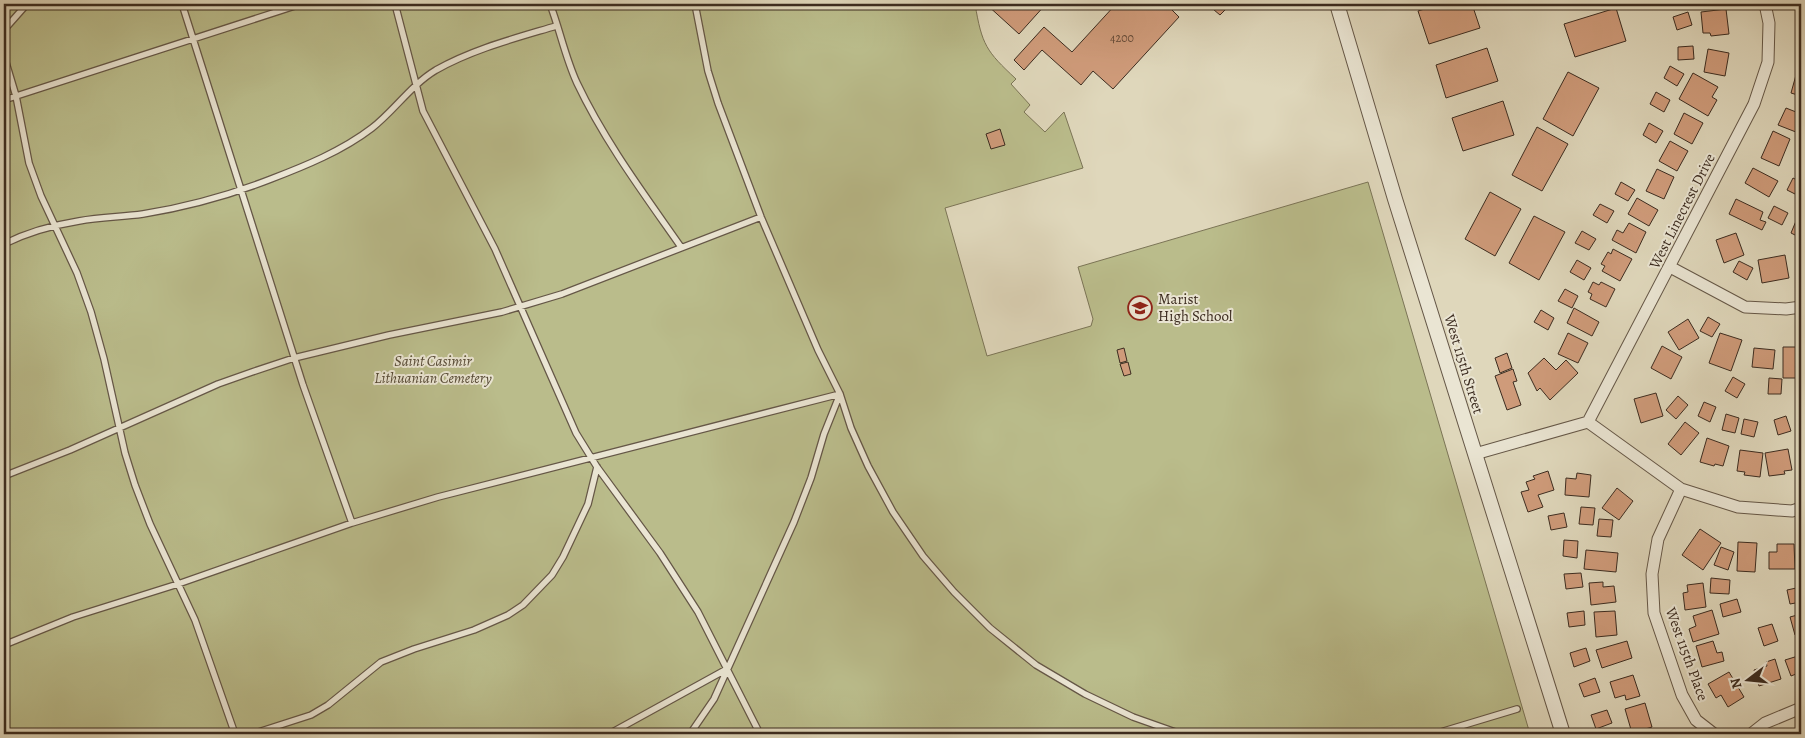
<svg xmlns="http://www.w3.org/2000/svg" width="1805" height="738" viewBox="0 0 1805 738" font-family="Alegreya,serif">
	<rect width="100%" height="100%" fill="#dfd7bb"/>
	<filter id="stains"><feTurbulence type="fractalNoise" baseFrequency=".004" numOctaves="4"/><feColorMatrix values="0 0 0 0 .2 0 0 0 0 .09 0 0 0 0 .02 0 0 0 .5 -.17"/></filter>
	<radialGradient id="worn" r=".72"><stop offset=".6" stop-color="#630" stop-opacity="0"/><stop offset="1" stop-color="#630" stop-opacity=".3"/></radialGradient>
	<!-- green -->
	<path fill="#babc8b" stroke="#7b7456" d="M4 4H975C982 45 986 51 1016 79L1011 84 1030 105 1024 112 1045 132 1064 112 1083 168 945 208 987 356 1091 326 1093 319 1078 267 1368 182 1530 734H4Z"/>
	<!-- building -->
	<path fill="#cf9b7a" stroke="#3c2c20" d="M986 4H1046L1019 34Z
		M1116 4H1177L1172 10 1179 17 1113 89 1093 71 1081 85 1042 50 1024 70 1014 60 1044 27 1072 52Z
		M1207 4H1231L1220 15Z
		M1441 4H1472L1480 28 1429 44 1418 11Z
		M1559 4H1577L1561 9Z
		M1616 8 1626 41 1575 57 1564 24Z
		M1726 9 1729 34 1711 36 1710 33H1703L1701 12Z
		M1688 12 1692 25 1677 30 1673 17Z
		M1693 46 1694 59 1678 60V47Z
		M1799 46H1801V64L1798 63Z
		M1487 48 1498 81 1446 98 1436 65Z
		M1708 49 1729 53 1725 76 1704 72Z
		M1670 66 1684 74 1677 86 1664 78Z
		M1568 72 1599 88 1573 136 1543 119Z
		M1693 73 1718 87 1712 97 1717 100 1708 116 1679 99Z
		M1796 75 1801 77V96L1791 93Z
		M1656 92 1670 100 1664 112 1650 104Z
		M1503 101 1514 135 1463 151 1452 118Z
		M1786 108 1801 114V134L1778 125Z
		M1684 113 1703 123 1692 144 1674 134Z
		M1649 123 1663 131 1656 143 1643 135Z
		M1537 127 1568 144 1542 191 1512 175Z
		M1000 129 1005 145 991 149 986 134Z
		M1773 131 1790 139 1779 166 1761 158Z
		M1670 141 1688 151 1677 171 1659 161Z
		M1753 168 1778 181 1769 197 1745 183Z
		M1657 169 1674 177 1664 199 1646 191Z
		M1793 178 1801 182V197L1787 190Z
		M1621 182 1635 190 1628 201 1615 194Z
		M1490 192 1521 209 1495 256 1465 239Z
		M1637 198 1658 210 1649 226 1628 214Z
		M1736 199 1763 212 1760 220 1766 222 1762 230 1729 214Z
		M1600 204 1614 211 1607 223 1593 215Z
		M1774 206 1788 213 1782 225 1768 218Z
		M1534 216 1565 232 1539 280 1509 263Z
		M1796 221 1801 223V238L1791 233Z
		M1629 223 1646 232 1636 253 1612 240 1617 230 1623 233Z
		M1582 231 1596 239 1589 250 1575 243Z
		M1736 233 1744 255 1724 263 1716 240Z
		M1613 249 1632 259 1620 281 1602 271 1605 266 1601 264 1608 252 1611 254Z
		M1785 255 1789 278 1762 283 1758 260Z
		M1577 260 1591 268 1584 280 1570 272Z
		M1739 261 1753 268 1747 280 1733 272Z
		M1593 282 1599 285 1601 282 1615 289 1606 307 1590 299 1592 294 1588 292Z
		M1565 289 1578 296 1572 308 1558 301Z
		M1574 308 1599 322 1592 336 1567 323Z
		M1541 310 1554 318 1548 330 1534 322Z
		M1708 317 1720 324 1712 337 1700 331Z
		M1688 319 1699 338 1679 350 1668 332Z
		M1568 333 1588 343 1578 363 1558 354Z
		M1720 333 1742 340 1731 371 1709 363Z
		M1662 346 1682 357 1671 379 1651 368Z
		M1783 347H1801V378H1783Z
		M1124 348 1127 361 1120 363 1117 350Z
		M1754 348 1775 350 1773 369 1752 367Z
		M1507 353 1512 368 1500 373 1495 358Z
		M1544 358 1556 370 1566 360 1578 373 1550 400 1540 388 1537 391 1528 373Z
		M1128 362 1131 374 1124 376 1120 364Z
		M1513 369 1517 381 1513 382 1521 405 1507 410 1495 376Z
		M1733 377 1745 384 1737 398 1725 391Z
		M1769 378 1782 379 1781 394H1768Z
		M1656 393 1663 416 1641 423 1634 399Z
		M1678 396 1688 405 1676 419 1666 410Z
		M1704 402 1716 407 1710 422 1698 416Z
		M1726 414 1739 418 1735 433 1722 430Z
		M1786 416 1791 431 1778 435 1774 420Z
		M1744 419 1758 422 1754 437 1741 434Z
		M1685 422 1699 433 1681 455 1668 444Z
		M1707 438 1729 446 1723 466 1715 464 1714 466 1700 462Z
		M1788 449 1792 470 1784 471 1785 474 1769 476 1765 453Z
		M1740 450 1763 453 1760 477 1744 475 1745 472 1737 471Z
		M1548 471 1554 490 1538 495 1543 507 1528 512 1521 492 1529 490 1526 482 1535 479 1533 476Z
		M1577 473 1591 475 1589 497 1565 495 1566 478 1576 479Z
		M1617 488 1633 501 1619 520 1602 508Z
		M1581 507 1595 508 1593 525 1579 524Z
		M1564 513 1567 527 1551 530 1548 516Z
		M1599 519 1613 520 1611 537 1597 536Z
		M1700 529 1721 543 1703 570 1682 555Z
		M1564 540 1578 541 1577 558 1563 556Z
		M1738 542 1757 543 1755 572 1737 571Z
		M1777 544H1794L1795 569H1769V552H1777Z
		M1721 547 1734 552 1728 570 1714 565Z
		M1586 550 1618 553 1616 572 1584 569Z
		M1581 573 1583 587 1566 589 1564 574Z
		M1711 578 1730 580 1729 594 1710 593Z
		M1603 582V587L1614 586 1616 602 1591 605 1589 583Z
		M1703 583 1706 607 1685 610 1683 593 1688 592 1687 585Z
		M1801 587V602L1790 604 1787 590Z
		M1737 599 1741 612 1723 617 1720 604Z
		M1712 610 1719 634 1693 642 1689 629 1696 626 1693 616Z
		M1584 611 1585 625 1569 627 1567 613Z
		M1615 611 1617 635 1596 637 1594 612Z
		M1801 614V633L1795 635 1790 617Z
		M1772 624 1778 641 1764 646 1758 628Z
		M1627 641 1632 658 1602 668 1596 650Z
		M1713 641 1717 653 1722 652 1724 661 1702 667 1696 646Z
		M1586 648 1590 661 1574 667 1570 653Z
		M1801 650V672L1791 676 1785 660 1798 656 1796 651Z
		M1775 659 1781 679 1759 686 1754 670 1767 666 1766 662Z
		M1729 672 1744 697 1728 707 1721 695 1716 698 1708 684Z
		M1633 675 1640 696 1626 700 1625 695 1615 698 1610 682Z
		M1595 678 1600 692 1584 697 1579 684Z
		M1645 703 1652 727 1632 733 1625 709Z
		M1607 710 1612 723 1596 729 1591 715Z"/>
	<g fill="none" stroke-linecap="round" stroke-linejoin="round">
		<!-- service casing -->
		<g stroke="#655747" stroke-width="8">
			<path id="service" d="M182 4 303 385 352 523
				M395 4 423 111 495 249 576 433 597 467 660 553 698 612 760 734
				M550 4C560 30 565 57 577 83 605 142 644 194 681 247
				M695 4 708 71 718 103 761 217 818 350 840 394 851 428 868 466 893 512 923 556 954 592 990 628 1036 665 1085 694 1133 717 1181 734
				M4 30 27 4
				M4 56 16 96 29 163 41 196 77 273 91 312 104 359 125 453 135 485 150 524 195 620 235 734
				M4 100 301 4
				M4 244C28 232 54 225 79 221 101 217 122 217 143 214 186 207 230 195 271 179 305 166 342 151 372 128 394 111 411 85 436 70 473 49 516 38 556 26
				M4 476 70 450 218 384 252 372 294 358 389 335 502 312 562 294 761 217
				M4 645 73 617 178 584 352 523 438 497 840 394
				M252 734 311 715 328 705 381 662 414 649 474 630 508 615 523 605 552 575 563 557 588 504 597 467
				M609 734 727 669
				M690 734 714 699 794 522 811 478 824 434 840 394
				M1434 734 1517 709"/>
		</g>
		<!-- minor casing -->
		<g stroke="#655747" stroke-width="13">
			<path id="minor" d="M1670 267 1745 307 1786 309 1801 307
				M1588 422 1754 104 1768 62 1769 23 1765 4
				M1475 454 1588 422 1681 489 1738 507 1792 511 1801 508
				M1681 489 1658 539 1652 574 1654 613 1682 695 1696 720 1714 734
				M1751 734 1765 723 1801 708"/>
		</g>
		<!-- tertiary casing -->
		<g stroke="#655747" stroke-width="16">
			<path id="tertiary" d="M1337 4 1395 199 1563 734"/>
		</g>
		<!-- service -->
		<use href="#service" stroke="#eae5d3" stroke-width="5.5"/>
		<!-- minor -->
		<use href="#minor" stroke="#eae5d3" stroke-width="11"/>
		<!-- tertiary -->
		<use href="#tertiary" stroke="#eae5d3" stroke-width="14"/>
	</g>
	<!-- icons -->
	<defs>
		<g id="school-ring" transform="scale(1.25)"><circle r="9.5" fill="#eae5d3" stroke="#8f2418" stroke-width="1.5"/><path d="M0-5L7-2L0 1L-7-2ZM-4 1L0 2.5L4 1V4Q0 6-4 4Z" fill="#8f2418"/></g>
	</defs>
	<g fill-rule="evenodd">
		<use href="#school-ring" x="1140" y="308"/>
	</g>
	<g text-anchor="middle" stroke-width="4" stroke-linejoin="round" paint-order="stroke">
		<!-- number labels -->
		<g font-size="12" fill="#614836">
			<text x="1122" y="42">4200</text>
		</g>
		<!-- street labels -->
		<g font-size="15" fill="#3c2c20" stroke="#eae5d3">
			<text transform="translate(1682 211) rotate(-63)" y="5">West Linecrest Drive</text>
			<text transform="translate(1464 364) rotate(73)" y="5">West 115th Street</text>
			<text transform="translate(1687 654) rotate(70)" y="5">West 115th Place</text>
		</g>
		<!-- poi labels -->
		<g font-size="15" fill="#3c2c20" stroke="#eae5d3" text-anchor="start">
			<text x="1158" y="304">Marist<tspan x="1158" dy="17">High School</tspan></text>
		</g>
		<!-- park labels -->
		<g font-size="15" font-style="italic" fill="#554935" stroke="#eae5d3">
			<text x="433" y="366">Saint Casimir<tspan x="433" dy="17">Lithuanian Cemetery</tspan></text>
		</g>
	</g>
	<!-- margin -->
	<rect width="1805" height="738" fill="none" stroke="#dfd7bb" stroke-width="20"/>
	<rect x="5" y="5" width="1795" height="728" fill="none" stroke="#3c2c20" stroke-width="2.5"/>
	<rect x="10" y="10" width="1785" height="718" fill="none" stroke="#3c2c20"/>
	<!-- north arrow -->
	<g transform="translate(1748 680) rotate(254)" stroke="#eae5d3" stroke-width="4" paint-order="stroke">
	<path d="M0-4L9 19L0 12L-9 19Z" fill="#3c2c20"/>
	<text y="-8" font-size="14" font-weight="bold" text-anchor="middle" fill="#3c2c20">N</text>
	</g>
	<rect width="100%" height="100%" filter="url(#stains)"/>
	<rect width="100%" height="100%" fill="url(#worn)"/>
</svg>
